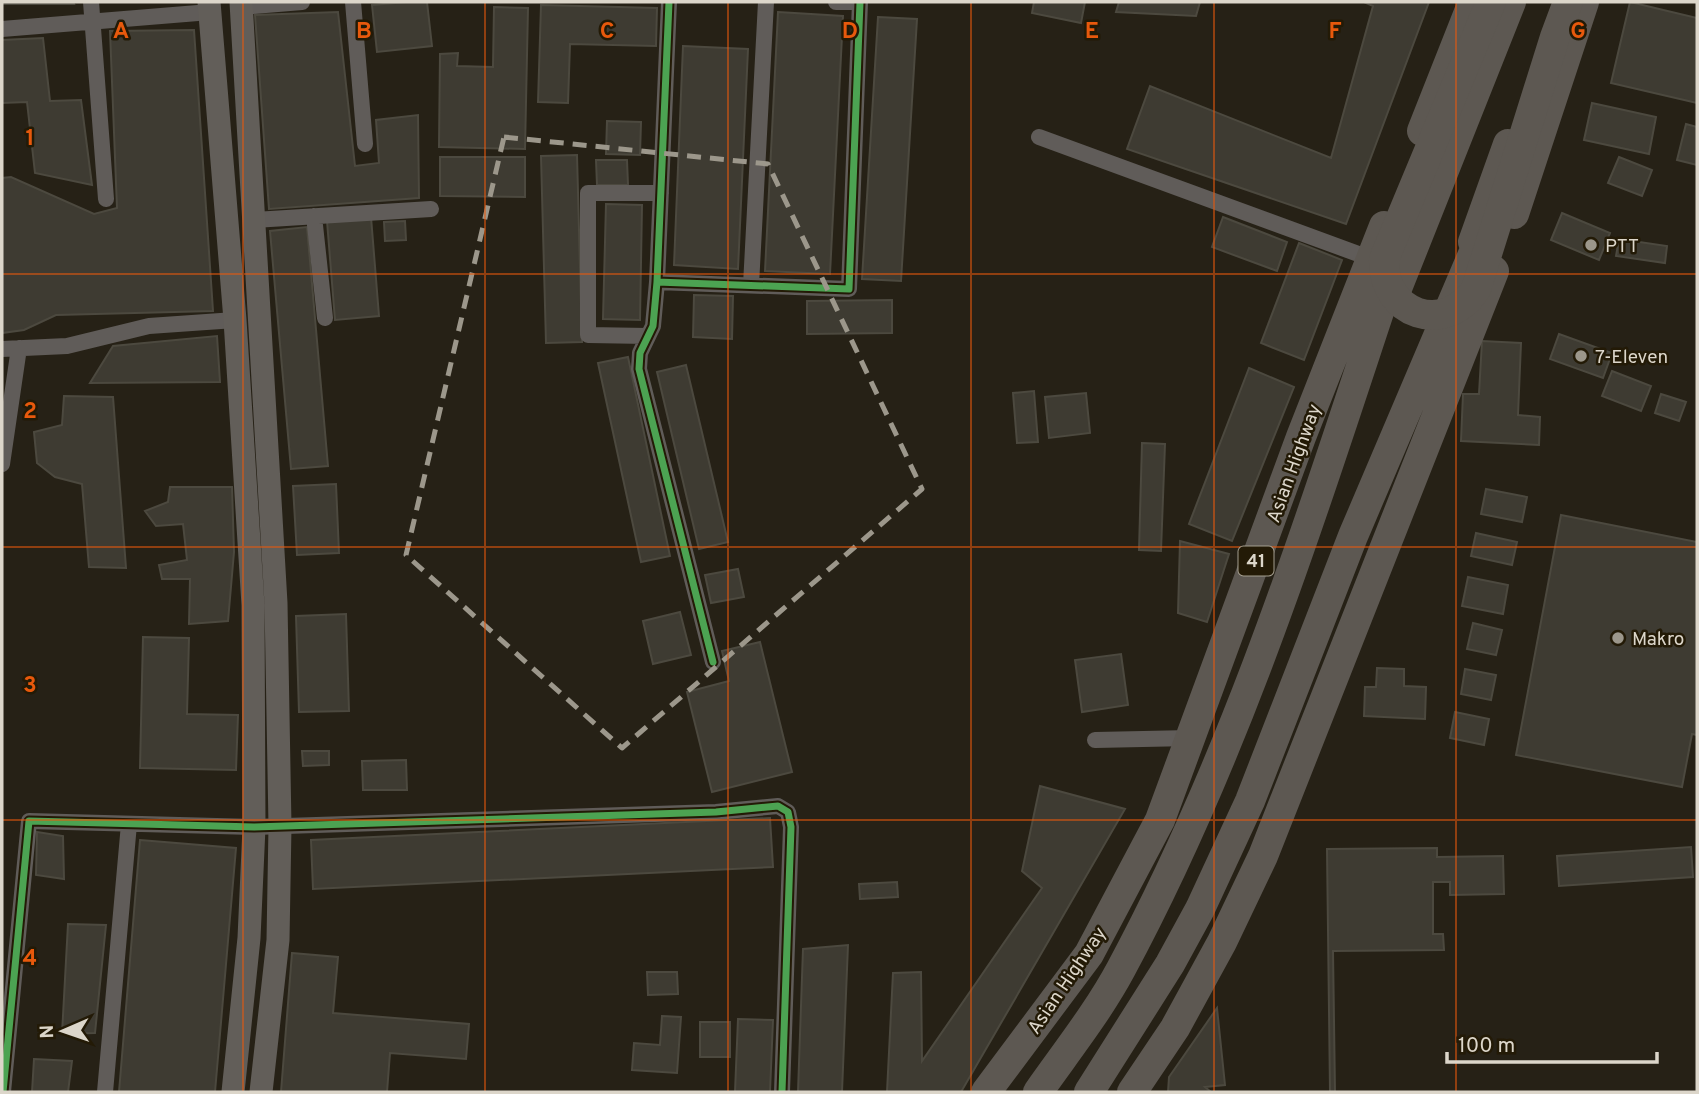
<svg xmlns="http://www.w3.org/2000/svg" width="1699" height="1094" viewBox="0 0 1699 1094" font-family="Overpass,sans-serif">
	<rect width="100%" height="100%" fill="#262116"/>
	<!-- building -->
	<path fill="#3e3b32" stroke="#4c493f" stroke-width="2" d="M2 2H73L74 4H2Z
		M407 2H427L432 46 377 52 372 5Z
		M1034 2H1085L1081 23 1032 13Z
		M1119 2H1200L1196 16 1116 12Z
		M1364 2H1429L1346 224 1127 149 1150 86 1331 158 1373 6Z
		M1630 2 1697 18V103L1611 83Z
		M541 5 657 8 656 46 570 44 568 103 538 102Z
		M494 7 528 8 525 149 439 147 440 54 458 53 457 66 493 67Z
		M338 12 355 166 379 163 376 120 418 115 419 198 269 209 255 15Z
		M778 12 843 16 830 274 765 271Z
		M878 17 917 19 901 281 862 279Z
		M194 30 213 311 56 315 24 330 2 333V178L11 177 94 214 117 208 110 31Z
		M43 38 50 101 81 100 92 185 35 173 27 102 2 103V40Z
		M683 46 748 49 738 269 674 265Z
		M1592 103 1656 117 1649 154 1584 140Z
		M607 121 641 122 640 155 606 154Z
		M1686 124 1697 127V165L1677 160Z
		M577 155 582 342 546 343 541 156Z
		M440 157H525V197L440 196Z
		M1619 157 1652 170 1642 196 1608 183Z
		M596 160H627L628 185H597Z
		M606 204 642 205 640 320 603 319Z
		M1562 213 1610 233 1599 260 1551 240Z
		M371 217 379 316 335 320 327 221Z
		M1223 217 1287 242 1277 271 1212 247Z
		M405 221 406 240 385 241 384 222Z
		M307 227 328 466 291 469 270 231Z
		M1619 239 1667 246 1665 263 1616 256Z
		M1299 243 1342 260 1304 360 1261 343Z
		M694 295 733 296 732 339 693 337Z
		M892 300V333L807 334V301Z
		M1559 334 1612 353 1603 378 1550 359Z
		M217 336 220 382 90 383 113 346Z
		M1482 341 1521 343 1518 415 1540 417 1539 445 1461 441 1463 394H1479Z
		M628 357 670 556 641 562 598 363Z
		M686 365 728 542 699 549 657 372Z
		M1249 368 1294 387 1232 541 1189 524Z
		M1612 371 1651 386 1641 411 1602 396Z
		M1034 391 1038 442 1017 443 1013 393Z
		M1086 393 1090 433 1049 438 1045 397Z
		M1661 394 1686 402 1679 421 1655 413Z
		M64 396 113 397 126 568 89 567 82 484 55 477 37 463 34 432 62 425Z
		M1142 443 1165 444 1161 551 1139 550Z
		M336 484 339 553 297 555 293 486Z
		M170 487H232L234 552 228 621 189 624 190 579H162L159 565 187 560 183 524 156 526 145 511 168 502Z
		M1486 489 1527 497 1522 522 1481 514Z
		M1561 515 1697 542V735L1692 734 1682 787 1516 755Z
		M1476 533 1517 542 1512 565 1471 556Z
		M1180 541 1229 554 1207 622 1178 613Z
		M738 569 744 597 711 603 705 575Z
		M1468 577 1508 585 1503 614 1462 606Z
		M680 612 691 655 653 664 643 621Z
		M346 614 349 711 299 712 296 616Z
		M1473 623 1502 630 1496 655 1467 649Z
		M143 637 189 638 187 714 238 715 236 770 140 768Z
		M760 642 792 772 712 792 687 692 729 681 722 651Z
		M1121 654 1128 705 1082 712 1075 660Z
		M1377 668 1404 669V686L1426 687 1425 719 1364 716 1365 687H1376Z
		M1465 669 1496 675 1491 700 1461 694Z
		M1455 712 1489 719 1484 745 1450 738Z
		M302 751H329V765L303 766Z
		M406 760 407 790H363L362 761Z
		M1040 786 1125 809 961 1092H887L893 973 921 972 922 1061 1042 888 1022 871Z
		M770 818 773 867 313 889 311 840Z
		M37 832 63 836 64 879 36 875Z
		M140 840 236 848 215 1092H119Z
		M1691 847 1693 877 1559 886 1557 856Z
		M1437 848V857L1503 856 1504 894 1450 895V882H1433V934H1443L1444 950 1333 951 1335 1092H1330L1327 849Z
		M897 882 898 897 860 899 859 884Z
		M68 924 106 925 95 1033 62 1034Z
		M848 945 842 1092H798L803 949Z
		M292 953 338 957 333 1013 469 1024 466 1059 390 1053 387 1092H281Z
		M647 972H677L678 994 648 995Z
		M1217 1008 1225 1085 1205 1087 1211 1092H1168L1169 1077Z
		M662 1016 681 1017 677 1073 632 1070 634 1043 660 1045Z
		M738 1019 773 1020 770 1092H735Z
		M700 1022H730V1057H700Z
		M34 1059 72 1061 68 1092H32Z"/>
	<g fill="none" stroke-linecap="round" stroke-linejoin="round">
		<!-- street -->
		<path stroke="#605c59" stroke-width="16" d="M91 2 106 199
			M353 2 365 144
			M669 2 657 282 653 326 640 353 639 369 713 662
			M836 2H859
			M241 7 302 2
			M2 29 210 12
			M1039 137 1372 259
			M314 216 325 318
			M254 220 431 209
			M657 282 849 289 860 2
			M751 285 766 2
			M648 336 588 335V193H661
			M2 349 67 346 149 326 235 320
			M2 464 19 348
			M1095 740 1191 738
			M3 1092 29 821 254 827 716 812 778 806 788 812 791 827 782 1092
			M105 1092 129 824"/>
		<!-- secondary -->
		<path stroke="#625e59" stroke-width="23" d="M209 2 235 320 253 605 254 827 249 938 233 1092
			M241 2 276 603 280 826 278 940 261 1092"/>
		<!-- highway -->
		<path stroke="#5d5852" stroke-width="30" d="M1422 131 1473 2
			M1514 214 1584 2
			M1473 242 1508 144
			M1396 291 1511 2
			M986 1092 1089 954 1160 820 1301 437 1384 226
			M1038 1092C1066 1052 1098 1012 1121 969 1241 746 1314 506 1394 267
			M1089 1092 1170 964 1200 909 1250 801 1353 536 1485 226
			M1132 1092 1175 1028 1222 942 1263 856 1494 271"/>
		<!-- highway-bridge -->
		<path stroke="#5d5852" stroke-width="30" d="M1491 2 1384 259C1382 315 1445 336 1476 289L1555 37 1568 2"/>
		<!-- cycleway casing -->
		<g stroke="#231a06" stroke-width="11">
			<path id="cycleway" d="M669 2 657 282 653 326 640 353 639 369 713 662
				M657 282 849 289 860 2
				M3 1092 29 821 254 827 716 812 778 806 788 812 791 827 782 1092"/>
		</g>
		<!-- cycleway -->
		<use href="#cycleway" stroke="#4ca352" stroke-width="7"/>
	</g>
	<!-- marked area -->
	<path fill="none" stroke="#9c978b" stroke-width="5" stroke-dasharray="14 9" stroke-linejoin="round" d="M504 137 768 164 922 489 622 748 406 555Z"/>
	<!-- grid -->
	<path fill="none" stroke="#e8590c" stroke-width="2" stroke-opacity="0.55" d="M243 2V1092M485 2V1092M728 2V1092M971 2V1092M1214 2V1092M1456 2V1092M2 274H1697M2 547H1697M2 820H1697"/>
	<!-- markers -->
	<g fill="#9c978b" stroke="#231a06" stroke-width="2.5">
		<circle cx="1591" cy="245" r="7"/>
		<circle cx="1581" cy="356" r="7"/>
		<circle cx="1618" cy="638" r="7"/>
	</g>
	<g text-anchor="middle" stroke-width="5" stroke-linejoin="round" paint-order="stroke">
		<!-- shield labels -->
		<rect fill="#231a06" stroke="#a49e8f" stroke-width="2" x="1238.5" y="546.5" width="35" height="29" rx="5"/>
		<g font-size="18" font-weight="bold" fill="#dcd6ca">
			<text x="1256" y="567">41</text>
		</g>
		<!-- poi labels -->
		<g font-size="19" fill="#dcd6ca" stroke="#231a06" text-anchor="start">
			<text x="1605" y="252">PTT</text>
			<text x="1595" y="363">7-Eleven</text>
			<text x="1632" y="645">Makro</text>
		</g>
		<!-- street labels -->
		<g font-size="19" fill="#dcd6ca" stroke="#231a06">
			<text transform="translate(1293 463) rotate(-70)" y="7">Asian Highway</text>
			<text transform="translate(1066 980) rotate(-56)" y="7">Asian Highway</text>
		</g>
	</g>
	<g font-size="23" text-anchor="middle" font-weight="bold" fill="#e8590c" stroke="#231a06" stroke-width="5" stroke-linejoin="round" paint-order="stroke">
		<text x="121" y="38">A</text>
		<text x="364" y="38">B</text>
		<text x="607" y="38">C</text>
		<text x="850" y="38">D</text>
		<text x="1092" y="38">E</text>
		<text x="1335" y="38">F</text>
		<text x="1578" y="38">G</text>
		<text x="30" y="145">1</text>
		<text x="30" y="418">2</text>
		<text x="30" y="692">3</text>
		<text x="30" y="965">4</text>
	</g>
	<!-- border -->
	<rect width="1699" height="1094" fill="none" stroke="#dcd6ca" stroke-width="7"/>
	<!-- north arrow -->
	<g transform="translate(63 1031) rotate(268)" stroke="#231a06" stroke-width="5" paint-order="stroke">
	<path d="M0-5L12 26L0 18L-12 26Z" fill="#dcd6ca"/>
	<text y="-10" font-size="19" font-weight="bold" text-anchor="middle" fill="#dcd6ca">N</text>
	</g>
	<!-- scale -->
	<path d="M1447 1052v10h210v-10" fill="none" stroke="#dcd6ca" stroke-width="3.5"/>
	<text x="1458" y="1052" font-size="21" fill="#dcd6ca" stroke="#231a06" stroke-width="5" paint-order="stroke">100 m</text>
</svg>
